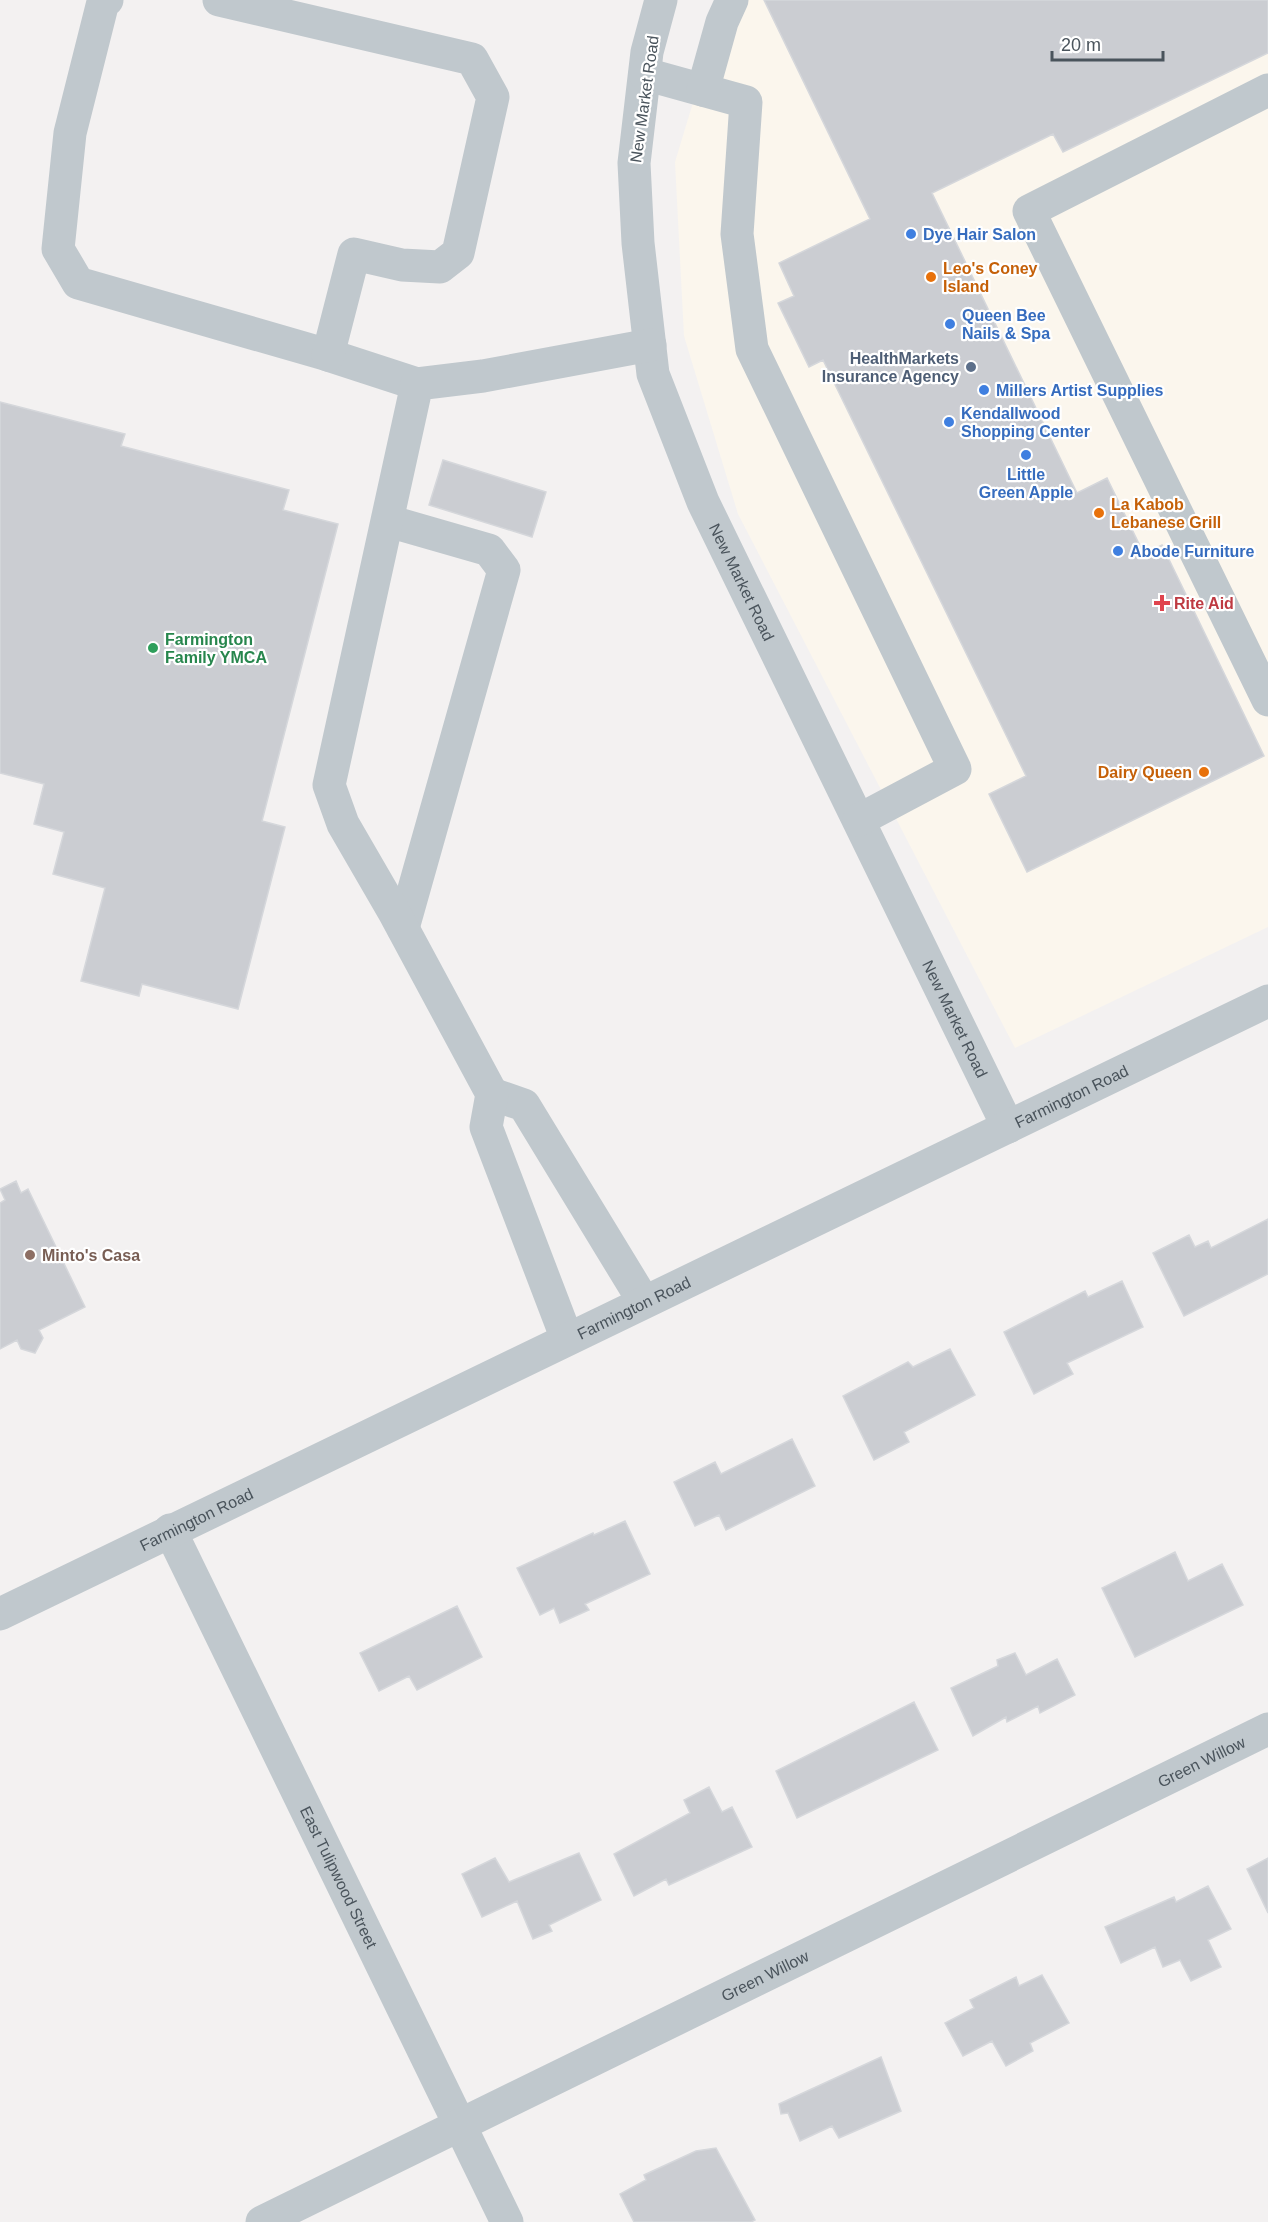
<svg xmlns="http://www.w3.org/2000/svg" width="1268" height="2222" viewBox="0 0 1268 2222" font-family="Arial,sans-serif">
	<rect width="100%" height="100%" fill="#f3f1f1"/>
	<!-- commercial -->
	<path fill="#fbf6ed" d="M724 0H1268V927L1015 1048 738 514 684 336 675 162Z"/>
	<!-- building -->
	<path fill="#cbcdd2" stroke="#d5d7db" stroke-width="1.5" d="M764 0H1268V53L1063 152 1053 134 932 193 1077 493 1107 478 1144 554 1162 545 1264 756 1027 872 989 794 1026 776 823 360 809 367 778 303 794 296 779 263 870 219Z
		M0 402 125 434 121 446 289 490 283 510 338 524 262 821 285 827 238 1009 142 984 139 996 81 981 105 888 53 874 64 832 34 824 44 784 0 773Z
		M443 460 546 492 532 537 429 505Z
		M16 1181 21 1193 28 1189 85 1307 39 1330 43 1338 35 1353 21 1349 17 1340 0 1349V1203L5 1200 0 1189Z
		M1268 1219V1274L1184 1316 1153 1253 1189 1235 1195 1247 1208 1241 1211 1248Z
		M1122 1281 1143 1327 1067 1363 1073 1374 1034 1394 1004 1332 1085 1291 1088 1297Z
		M950 1349 975 1395 904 1432 909 1442 874 1460 843 1396 908 1362 913 1367Z
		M792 1439 815 1486 726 1530 719 1515 695 1526 674 1482 715 1462 721 1474Z
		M625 1521 650 1574 585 1604 589 1610 560 1623 554 1608 540 1615 517 1568 593 1533 594 1535Z
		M1175 1552 1188 1581 1222 1564 1243 1605 1135 1657 1102 1588Z
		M457 1606 482 1657 417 1690 409 1676 379 1691 360 1653Z
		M1015 1653 1026 1675 1057 1659 1075 1695 1040 1713 1038 1706 1007 1722 1006 1717 973 1736 951 1688 998 1666 997 1660Z
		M914 1702 938 1750 797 1818 776 1771Z
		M709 1787 722 1812 732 1807 752 1847 669 1885 666 1879 634 1896 614 1854 690 1813 684 1800Z
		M579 1853 601 1900 549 1925 552 1931 533 1939 517 1901 482 1917 462 1874 495 1858 509 1882Z
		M1268 1858V1913L1247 1869Z
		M1208 1886 1231 1929 1208 1940 1221 1967 1191 1981 1180 1960 1163 1967 1155 1947 1121 1963 1105 1927 1174 1897 1176 1902Z
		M1042 1975 1069 2023 1030 2043 1033 2051 1006 2066 992 2041 963 2056 945 2023 974 2008 970 2000 1016 1977 1019 1986Z
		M881 2057 901 2111 839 2138 832 2126 800 2141 788 2113 781 2114 779 2104Z
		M716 2148 755 2220 751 2222H634L620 2194 646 2180 644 2175 696 2151Z"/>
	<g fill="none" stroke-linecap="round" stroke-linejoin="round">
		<!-- minor -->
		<g stroke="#c0c8cd" stroke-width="33">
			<path d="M107 0 103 2 70 133 58 249 78 283 328 355 417 384"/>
			<path d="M219 0 472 59 493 97 458 253 440 267 402 265 354 254 328 355"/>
			<path id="s1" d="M661 0 647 52 634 163 638 243 653 374 703 502 1008 1127"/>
			<path d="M645 74 746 102 737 234 752 349 955 769 859 820"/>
			<path d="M703 90 722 22 732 0"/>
			<path d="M1268 90 1029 211 1268 700"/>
			<path d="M388 521 489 550 504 570 403 928"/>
			<path d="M492 1094 524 1105 644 1302"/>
			<path d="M567 1339 486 1127 492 1094 394 912 343 824 329 785 417 384 483 376 650 345"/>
			<path id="s2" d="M170 1530 507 2222"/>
			<path id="s3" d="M0 1614 1268 1001"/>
			<path id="s4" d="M262 2222 1268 1729"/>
		</g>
	</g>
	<!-- markers -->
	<g fill="#3f7fe0" stroke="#fff" stroke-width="2">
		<circle cx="911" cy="234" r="6"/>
		<circle cx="950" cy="324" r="6"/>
		<circle cx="984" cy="390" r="6"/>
		<circle cx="949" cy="422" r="6"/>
		<circle cx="1026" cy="455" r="6"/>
		<circle cx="1118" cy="551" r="6"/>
	</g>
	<g fill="#e8710a" stroke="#fff" stroke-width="2">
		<circle cx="931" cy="277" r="6"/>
		<circle cx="1099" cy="513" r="6"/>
		<circle cx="1204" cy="772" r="6"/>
	</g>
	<circle fill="#5c6f8a" stroke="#fff" stroke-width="2" cx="971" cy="367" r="6"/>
	<path fill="#e0444e" stroke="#fff" stroke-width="2" d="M1159 594h6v6h6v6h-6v6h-6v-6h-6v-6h6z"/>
	<circle fill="#2e9e5b" stroke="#fff" stroke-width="2" cx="153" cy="648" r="6"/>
	<circle fill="#8d6e63" stroke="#fff" stroke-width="2" cx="30" cy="1255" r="6"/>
	<g text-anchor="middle" stroke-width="4.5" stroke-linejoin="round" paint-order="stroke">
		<!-- street labels -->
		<g font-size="16" fill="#4a545c" stroke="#fff">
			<text transform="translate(644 99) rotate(-82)" y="6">New Market Road</text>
			<text dy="6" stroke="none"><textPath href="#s1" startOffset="604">New Market Road</textPath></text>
			<text dy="6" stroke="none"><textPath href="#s1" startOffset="1090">New Market Road</textPath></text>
			<text dy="6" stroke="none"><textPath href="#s3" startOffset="1190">Farmington Road</textPath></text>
			<text dy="6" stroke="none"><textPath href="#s3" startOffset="704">Farmington Road</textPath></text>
			<text dy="6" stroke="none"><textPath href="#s3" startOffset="218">Farmington Road</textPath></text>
			<text dy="6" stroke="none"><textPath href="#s4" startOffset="1046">Green Willow</textPath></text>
			<text dy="6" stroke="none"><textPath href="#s2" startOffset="386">East Tulipwood Street</textPath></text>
			<text dy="6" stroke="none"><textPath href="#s4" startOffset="560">Green Willow</textPath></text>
		</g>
		<!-- shop labels -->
		<g font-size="16" font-weight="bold" fill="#366cbe" stroke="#fff" text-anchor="start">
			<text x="923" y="240">Dye Hair Salon</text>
			<text x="962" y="321">Queen Bee<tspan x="962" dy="18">Nails &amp; Spa</tspan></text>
			<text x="996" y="396">Millers Artist Supplies</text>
			<text x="961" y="419">Kendallwood<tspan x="961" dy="18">Shopping Center</tspan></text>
			<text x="1026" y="480" text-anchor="middle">Little<tspan x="1026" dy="18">Green Apple</tspan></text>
			<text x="1130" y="557">Abode Furniture</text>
		</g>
		<!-- food labels -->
		<g font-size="16" font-weight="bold" fill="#c56008" stroke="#fff" text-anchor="start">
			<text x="943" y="274">Leo's Coney<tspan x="943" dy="18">Island</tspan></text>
			<text x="1111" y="510">La Kabob<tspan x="1111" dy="18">Lebanese Grill</tspan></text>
			<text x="1192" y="778" text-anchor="end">Dairy Queen</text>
		</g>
		<!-- service labels -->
		<g font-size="16" font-weight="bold" fill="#4e5e75" stroke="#fff" text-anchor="end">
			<text x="959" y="364">HealthMarkets<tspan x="959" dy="18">Insurance Agency</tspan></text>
		</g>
		<!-- health labels -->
		<g font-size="16" font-weight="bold" fill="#be3a42" stroke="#fff" text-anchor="start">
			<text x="1174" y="609">Rite Aid</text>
		</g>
		<!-- leisure labels -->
		<g font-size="16" font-weight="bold" fill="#27864d" stroke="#fff" text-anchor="start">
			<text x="165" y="645">Farmington<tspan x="165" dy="18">Family YMCA</tspan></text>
		</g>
		<!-- education labels -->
		<g font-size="16" font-weight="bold" fill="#785e54" stroke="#fff" text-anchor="start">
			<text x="42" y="1261">Minto's Casa</text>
		</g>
	</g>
	<!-- scale -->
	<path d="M1052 51v9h111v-9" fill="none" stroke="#4a545c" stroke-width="3"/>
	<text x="1061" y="51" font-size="18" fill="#4a545c" stroke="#ffffff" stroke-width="4.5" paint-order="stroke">20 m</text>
</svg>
